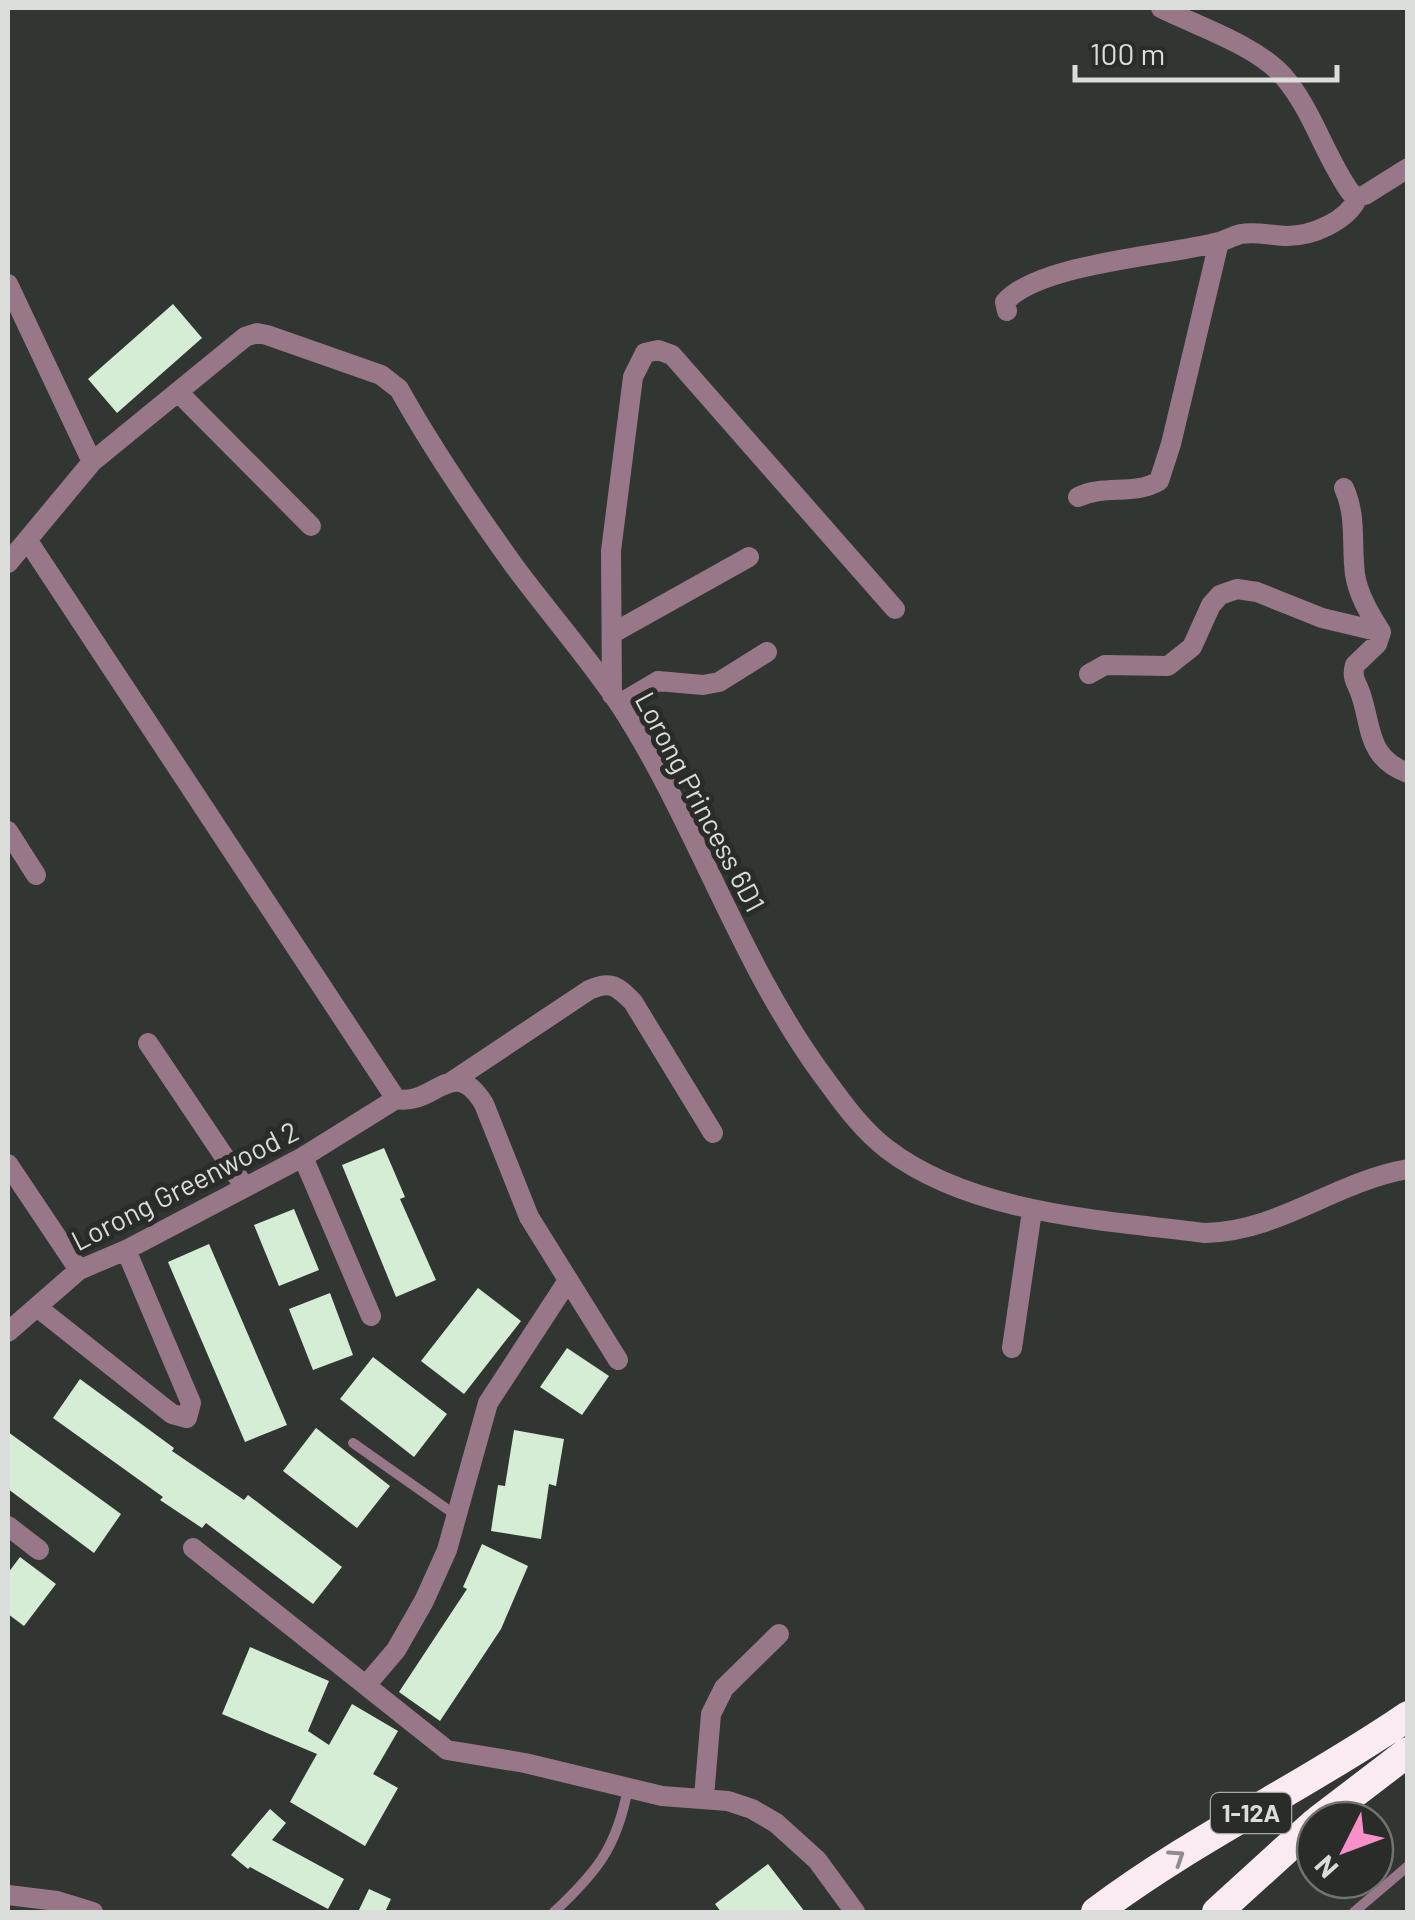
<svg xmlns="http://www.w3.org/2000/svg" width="1415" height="1920" viewBox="0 0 1415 1920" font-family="Barlow,sans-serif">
	<rect width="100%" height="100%" fill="#323632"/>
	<!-- building -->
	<path fill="#d5edd5" d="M173 304 202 338 117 413 88 379Z
		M384 1148 405 1197 400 1199 436 1280 396 1297 342 1165Z
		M294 1209 319 1270 279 1286 254 1225Z
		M209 1244 287 1425 245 1442 168 1262Z
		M478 1288 521 1321 464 1394 421 1361Z
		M330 1293 353 1355 313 1370 289 1309Z
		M567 1348 609 1376 582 1415 540 1387Z
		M373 1357 447 1414 414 1457 340 1399Z
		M80 1379 174 1448 172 1451 244 1500 248 1495 342 1567 313 1604 206 1523 202 1528 160 1500 163 1497 53 1418Z
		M316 1428 390 1486 357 1528 283 1471Z
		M514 1430 564 1439 556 1486 549 1484 541 1539 491 1531 498 1485 505 1486Z
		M8 1432 121 1514 94 1553 8 1489Z
		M482 1544 528 1566 501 1629 440 1721 399 1692 467 1589 463 1587Z
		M20 1557 56 1584 24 1626 8 1614V1573Z
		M250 1647 329 1681 308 1731 329 1745 352 1704 398 1731 373 1774 398 1788 365 1846 290 1802 317 1754 222 1714Z
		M270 1809 286 1823 272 1840 344 1879 328 1909 250 1867 248 1869 231 1855Z
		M768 1864 805 1912H721L715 1904Z
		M369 1889 391 1899 385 1912H358Z"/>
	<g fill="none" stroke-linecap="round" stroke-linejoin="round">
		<!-- lane -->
		<path stroke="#987888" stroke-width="10" d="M353 1443 457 1516
			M554 1912C597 1872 617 1847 628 1788
			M1354 1912 1408 1866"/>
		<!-- street -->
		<path stroke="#987888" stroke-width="20" d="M1161 8C1197 26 1258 46 1284 77 1313 111 1325 157 1351 193L1358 197 1365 195 1408 168
			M8 284 92 462
			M1007 311 1005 302C1039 263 1168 256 1219 242 1226 240 1233 236 1241 234 1256 231 1272 236 1287 236 1312 236 1348 221 1358 197
			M179 393 311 526
			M1344 488C1357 517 1351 543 1355 574 1358 595 1370 614 1381 632L1377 644 1355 665C1351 679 1357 682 1361 695 1372 728 1367 758 1408 773
			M1078 497C1105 484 1134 496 1159 481L1171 444 1219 242
			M28 541 396 1099
			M8 563 92 462 245 337 257 333 267 335 381 375 399 389C433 450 474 510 515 567 549 613 588 657 620 705 697 824 739 962 823 1076 842 1102 861 1129 887 1149 972 1214 1103 1220 1205 1233 1281 1231 1334 1182 1408 1169
			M613 633 749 557
			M1089 674 1105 665 1168 666 1192 647 1211 605 1220 595 1237 589 1257 592 1322 618 1381 632
			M612 695 611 551 633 377 645 353 658 350 672 355 895 609
			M619 704 658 681 703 685 719 682 767 652
			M8 831 36 875
			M148 1043 244 1186
			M451 1082 589 990C611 980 617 986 633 1002L713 1133
			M396 1099C434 1107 453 1053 484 1104L529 1217 618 1360
			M303 1157 371 1316
			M8 1164 79 1270
			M37 1307 172 1414 187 1418 191 1403 126 1250
			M8 1332 79 1270 126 1250 303 1157 396 1099
			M1012 1348 1032 1211
			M8 1526 39 1550
			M193 1548 447 1750 525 1763 662 1796 728 1801 752 1809 776 1823 817 1860 855 1912
			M367 1684 396 1650 424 1601 447 1550 488 1403 567 1282
			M704 1797 711 1714 724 1688 779 1634
			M8 1895 57 1901 93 1912"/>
		<!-- highway -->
		<path stroke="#faeaf2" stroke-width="30" d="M1319 1820 1408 1752
			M1096 1912C1194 1838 1306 1786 1408 1716
			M1217 1912 1315 1823"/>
	</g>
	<!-- one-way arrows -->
	<defs><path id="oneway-chevron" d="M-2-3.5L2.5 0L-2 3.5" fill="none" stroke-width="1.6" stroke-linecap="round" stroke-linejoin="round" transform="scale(2.5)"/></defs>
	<use stroke="#928b8d" href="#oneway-chevron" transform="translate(1177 1857) rotate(-33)"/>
	<g text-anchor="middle" stroke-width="10" stroke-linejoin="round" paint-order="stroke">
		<!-- shield labels -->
		<rect fill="#292c28" stroke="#a5a8a5" stroke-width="2.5" x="1211" y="1793" width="80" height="40" rx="8"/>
		<g font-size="25" font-weight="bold" fill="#daddda">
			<text x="1251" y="1822">1-12A</text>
		</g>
		<!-- street labels -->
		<g font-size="28" fill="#daddda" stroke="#292c28">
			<text transform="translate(700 802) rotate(62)" y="10">Lorong Princess 6D1</text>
			<text transform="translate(185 1186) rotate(-27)" y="10">Lorong Greenwood 2</text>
		</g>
	</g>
	<!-- border -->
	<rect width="1415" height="1920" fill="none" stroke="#daddda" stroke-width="20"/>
	<!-- north arrow -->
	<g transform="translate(1345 1850) rotate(228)"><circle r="48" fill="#292c28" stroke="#70736f" stroke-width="2.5"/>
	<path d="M0-8L18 38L0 25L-18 38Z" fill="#f98fc9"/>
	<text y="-15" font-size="28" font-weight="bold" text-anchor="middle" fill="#daddda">N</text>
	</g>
	<!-- scale -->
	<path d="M1075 65v15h262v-15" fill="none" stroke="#daddda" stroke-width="5"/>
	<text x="1090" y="65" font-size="30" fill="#daddda" stroke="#292c28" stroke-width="8" paint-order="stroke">100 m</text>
</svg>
